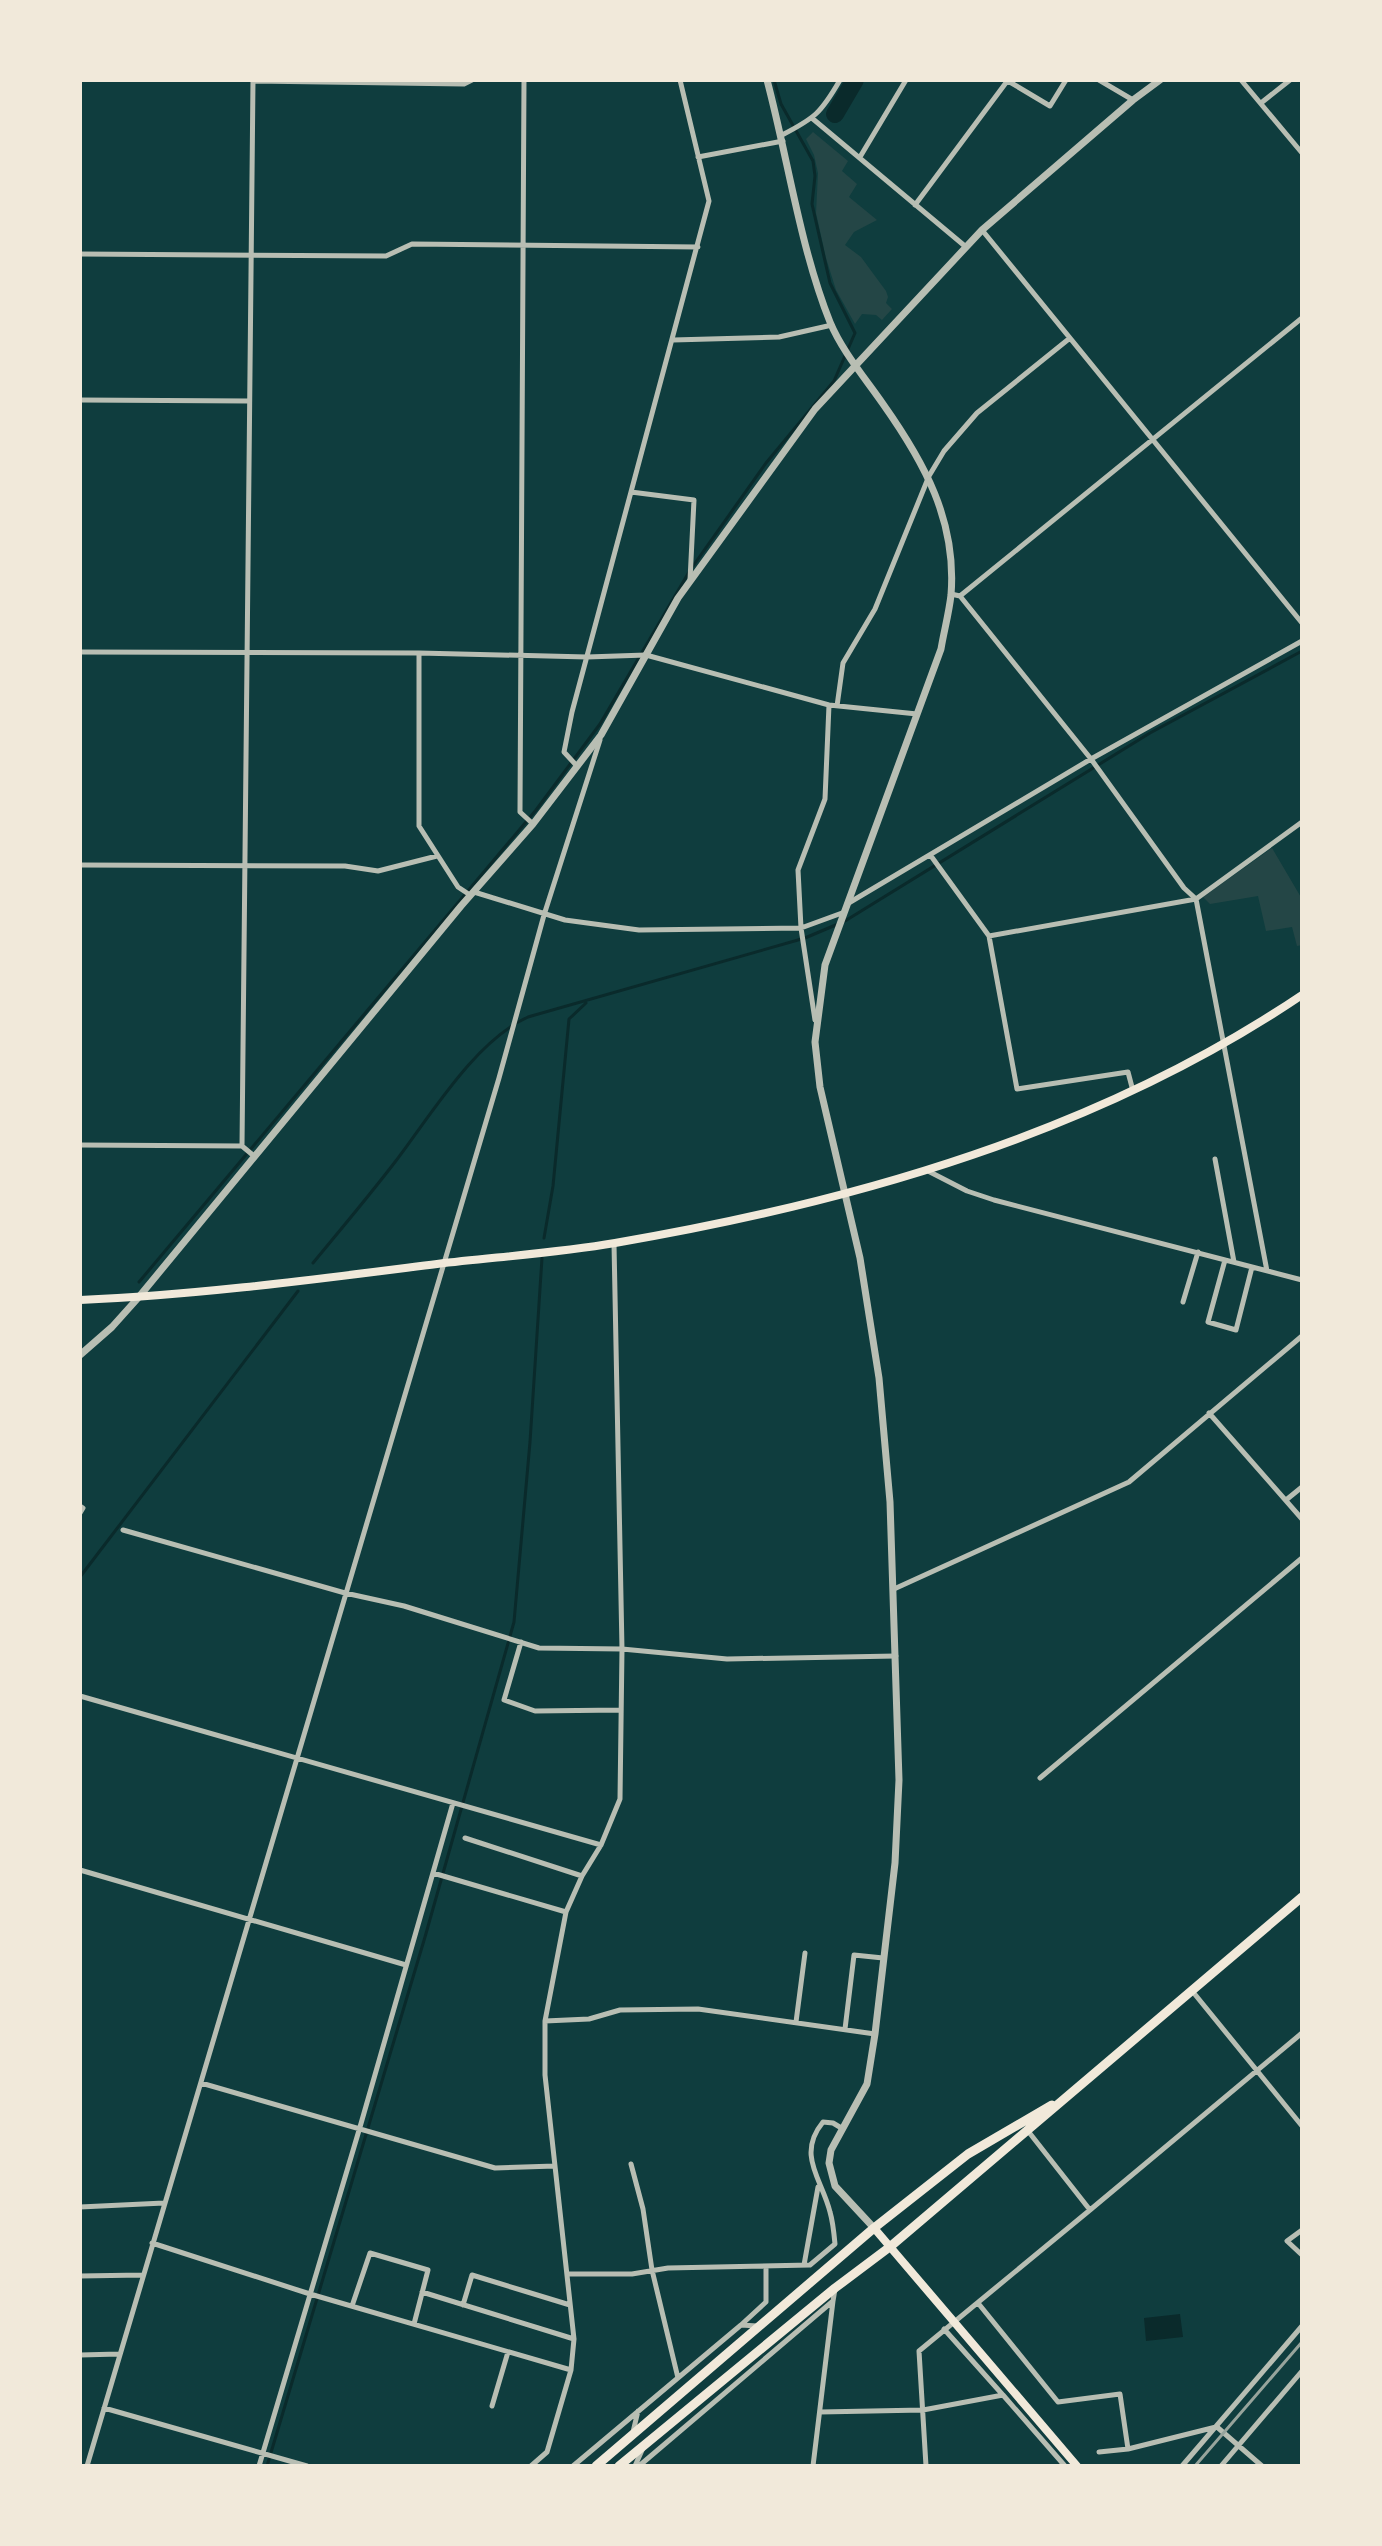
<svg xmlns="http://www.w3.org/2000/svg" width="1382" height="2546" viewBox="0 0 1382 2546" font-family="'Roboto Condensed',sans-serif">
	<rect width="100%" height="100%" fill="#0f3d3e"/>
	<!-- green -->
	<path fill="#244646" d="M813 132 848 161 842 171 857 184 849 197 877 220 854 232 845 245 861 257 886 291 888 297 886 303 892 309 882 320 876 315 862 314 855 324 836 290 826 258 816 213 818 173 814 155 806 139Z
		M1272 848 1302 899V945L1297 946 1292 927 1266 931 1258 896 1210 904 1203 897Z"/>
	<!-- water -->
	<path fill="#0a2a2b" d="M1180 2314 1183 2337 1146 2341 1144 2318Z"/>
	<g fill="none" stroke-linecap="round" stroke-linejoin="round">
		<!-- stream -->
		<path stroke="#0a2a2b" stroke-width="3" d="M693 566 766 463 834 381 855 333 830 283 812 204 815 176 813 161 781 104 774 80
			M845 921 1150 733 1302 651
			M544 1238 553 1186 569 1019 586 1003
			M313 1263C341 1229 369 1196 395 1162 431 1115 475 1041 528 1017L805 938 838 924
			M139 1282 536 810 600 724 689 572
			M80 1577 298 1291
			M267 2466 425 1937 514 1622 530 1442 542 1258"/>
		<!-- river -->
		<path stroke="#0a2a2b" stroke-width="18" d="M835 114 855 80"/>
		<!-- minor -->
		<path stroke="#b8beb3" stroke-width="5" d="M524 80 520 812 533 824
			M1099 80 1133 100
			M1241 80 1302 153
			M253 81 464 84 472 80
			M1008 81 1050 106 1066 80
			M1261 103 1290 80
			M813 119 966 247
			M782 135C815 118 821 113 840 80
			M698 157 783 141
			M860 157 906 80
			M915 205 1008 80
			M982 230 1302 623
			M80 254 386 256 412 244 698 247
			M673 340 779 337 832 325
			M80 400 249 401
			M631 492 694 500 690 580
			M951 594 960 596 1091 759 1184 888 1196 899 1267 1271
			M960 596 1302 318
			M80 652 419 653 587 657 646 655 829 705 917 714
			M419 653V826L458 887 470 895
			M837 706 843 663 875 609 929 476 944 451 977 413 1070 338
			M576 765 564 752 572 712 709 201 680 80
			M931 856 989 936 1017 1089 1128 1072 1133 1091
			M80 865 345 866 378 871 437 856
			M474 892 565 920 639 930 801 928 842 913
			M847 904 1091 759 1302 641
			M989 936 1196 899 1302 822
			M815 1020 801 928 798 870 825 799 829 705
			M80 1145 242 1146 254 1156
			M242 1146 253 80
			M1215 1159 1234 1262
			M928 1171 967 1191 994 1200 1302 1280
			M1225 1260 1208 1322 1236 1330 1252 1267
			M1183 1302 1198 1252
			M1209 1413 1302 1519
			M1286 1500 1302 1487
			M80 1506 83 1508 80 1513
			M123 1530 345 1593 404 1606 539 1648 622 1649 727 1659 896 1656
			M894 1589 1129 1482 1302 1336
			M521 1642 504 1700 535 1711 620 1710
			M80 1696 601 1845
			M1040 1778 1302 1558
			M465 1838 582 1876
			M80 1870 406 1965
			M433 1873 566 1912
			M1193 1992 1302 2126
			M545 2021 589 2019 620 2010 698 2009 875 2034
			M796 2022 805 1953
			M845 2029 854 1955 883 1958
			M201 2083 495 2168 555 2166
			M631 2164 643 2209 652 2270 678 2378
			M80 2207 164 2203
			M1090 2210 1302 2033
			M1302 2230 1287 2241 1302 2255
			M152 2243 310 2294 571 2370
			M804 2265 818 2187
			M567 2274H632L668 2268 810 2265 835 2244C834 2233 833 2222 830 2212 822 2179 796 2155 823 2122L833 2123 843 2129
			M80 2276 142 2275
			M422 2292 574 2339
			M978 2303 1058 2402 1120 2394 1128 2449
			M463 2305 472 2275 570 2305
			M352 2306 370 2253 428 2270 414 2324
			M741 2325 766 2302V2266
			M944 2329 1002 2394
			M80 2355 119 2354
			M492 2406 508 2352
			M104 2408 307 2466
			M820 2412 923 2410 1003 2395 1065 2466
			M1217 2427 1262 2466
			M633 2432 638 2411
			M1099 2452 1128 2449 1216 2427
			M87 2466 499 1078 544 915 600 740
			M259 2466 360 2127 453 1803
			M531 2466 547 2452 571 2370 574 2339 545 2075V2021L566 1912 582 1876 601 1845 620 1799 622 1649 614 1244
			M573 2466 741 2325 757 2326
			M635 2466 643 2448
			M639 2466 833 2301 835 2289
			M813 2466 833 2301
			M926 2466 919 2351 1090 2210 1028 2131
			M1182 2466 1302 2326
			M1221 2466 1302 2371"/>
		<!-- tertiary -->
		<path stroke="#b8beb3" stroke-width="7" d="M767 80C788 159 800 247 830 322 842 351 865 378 883 404 924 462 957 521 951 595 949 613 944 631 941 649L825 965 815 1042 820 1087 860 1258 879 1378 890 1502 899 1780 895 1863 875 2034 867 2084 831 2150 829 2163 835 2186 874 2228
			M80 1355 112 1327 138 1298 461 906 533 824 601 735 678 598 815 409 982 230 1133 100 1160 80"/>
		<!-- secondary -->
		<path stroke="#f1e9da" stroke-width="8" d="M80 1300C199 1295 318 1279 437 1264 496 1257 556 1253 615 1243 855 1202 1099 1132 1302 995
			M874 2228 1077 2466"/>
		<!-- trunk -->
		<path stroke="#f1e9da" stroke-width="9" d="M596 2466 874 2228 968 2154 1052 2105
			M619 2466 835 2288 891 2246 1302 1897"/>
		<!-- rail -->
		<path stroke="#97a49c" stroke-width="3" d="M1195 2466 1302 2342"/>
	</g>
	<!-- border -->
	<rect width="1382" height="2546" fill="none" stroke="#f1e9da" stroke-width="164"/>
</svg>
